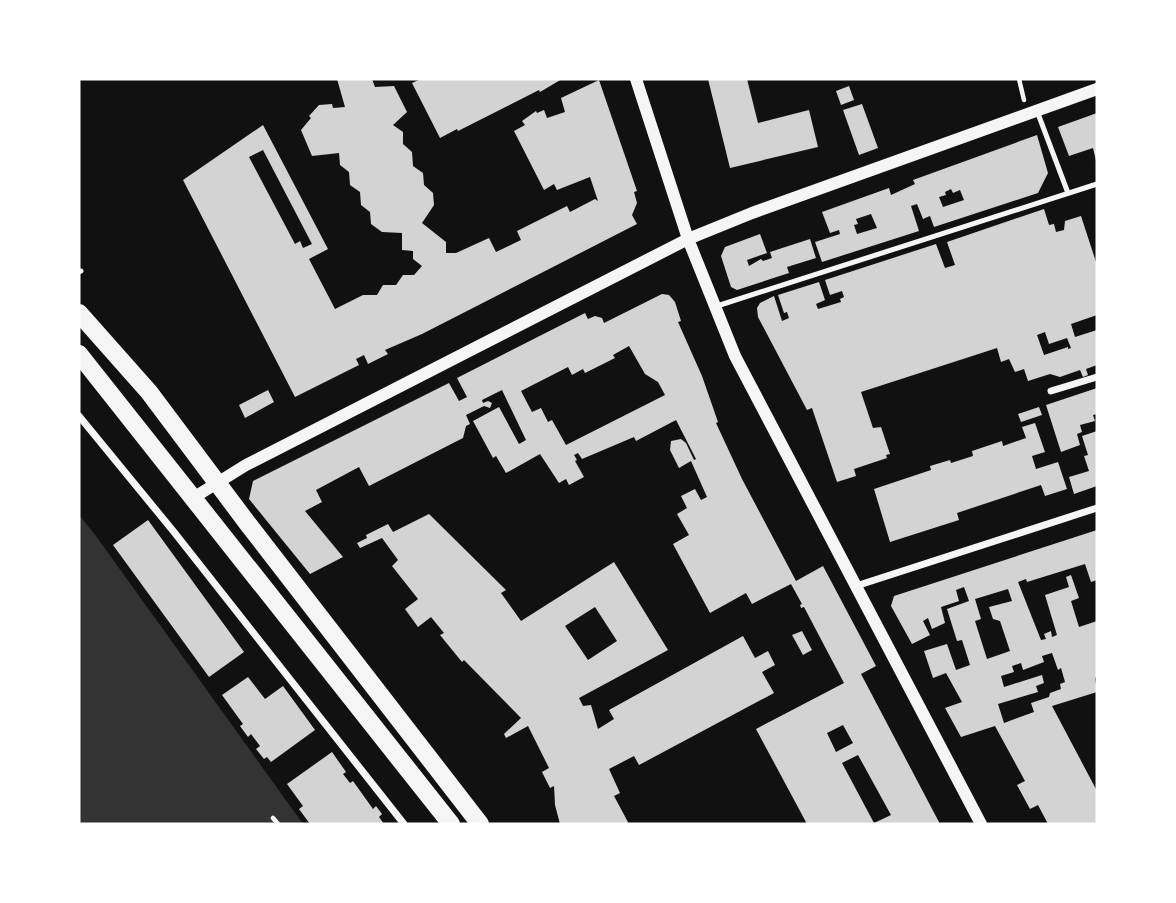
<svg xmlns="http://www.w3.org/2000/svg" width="1176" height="903" viewBox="0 0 1176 903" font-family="Poppins,sans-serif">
	<rect width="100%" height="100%" fill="#111"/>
	<!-- water -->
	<path fill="#333" d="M79 515 96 536 303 824H79Z"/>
	<!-- building -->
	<path fill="#d3d3d3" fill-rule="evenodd" d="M337 79H372L375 87 394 86 407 112 393 125 403 132V144L412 152 413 166 423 173 424 185 433 193 434 205 422 223 446 242V253H456L489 238 496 252 521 240 517 231 567 206 570 212 595 199 598 201 590 177 557 190 554 184 544 190 514 131 525 125 522 121 536 111 537 113 544 110 547 118 565 112 561 98 599 80 637 191 634 192 637 203 632 215 637 224 422 334 385 350 388 354 368 364 364 355 356 359 359 365 295 397 183 180 263 125 328 249 309 259 335 309 363 295H377L383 285H396L403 275H414L422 266 413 259V251L402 250V233L382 232 371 224 370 212 361 205 360 192 350 185 349 172 340 165 339 153 312 156 301 130 311 118 309 116 319 105 332 104 333 108 345 107ZM263 150 312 244 303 248 300 241 295 244 249 157Z
		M421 79H562L540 92 539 90 458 131 457 129 440 138 412 83Z
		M708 79H747L758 123 809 110 818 147 730 168Z
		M849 86 854 100 841 105 836 91Z
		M862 104 878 148 859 155 843 110Z
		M1097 113V165L1093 148 1069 156 1058 127Z
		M1037 135 1048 173 1038 193 934 227 930 216 923 219 917 204 911 206 919 231 822 262 815 242 840 234 839 230 830 233 822 212 889 188 891 195 915 184 913 180ZM951 189 953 193 960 190 964 200 943 207 939 197 946 195 945 192ZM871 214 877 228 857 234 854 225 858 224 856 219Z
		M1044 209 1049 225 1054 224 1056 232 1064 230 1065 221 1081 216 1097 265V315L1071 324 1075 337 1097 330V365L1086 369 1088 375 1083 377 1080 370 1060 377 1050 374 1028 381 1024 369 1015 372 1009 359 1001 362 997 348 861 392 873 428 881 427 890 454 886 455 887 458 854 469 856 476 837 482 812 408 807 410 758 317 757 308 760 303 774 296 782 321 789 318 787 312 784 313 778 295 819 282 825 300 816 304 818 309 841 302 840 299 844 297 842 291 830 295 825 280 936 244 945 268 955 265 947 242ZM1045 332 1049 344 1067 338 1071 348 1068 349V347L1044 355 1037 335Z
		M760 234 767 253 747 260 749 266 761 259 763 261 772 258 770 252 810 239 816 258 787 267 789 273 737 290 731 287 721 256 725 247Z
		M662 294 669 295 675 302 681 321 678 322 702 376 718 422 716 423 742 479 796 581 823 566 876 666 861 674 940 824H807L756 729 844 683 804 607 801 608 800 605 802 604 791 584 752 604 746 593 710 613 673 544 689 535 677 514 687 508 681 496 695 489 701 500 707 497 691 461 679 468 670 450 671 441 681 439 686 443 694 460 696 459 676 420 636 441 634 437 582 459 578 453 574 455 577 460 575 461 584 477 569 485 566 479 559 483 540 454 506 473 496 456 493 458 473 421 499 407 519 444 526 440 502 390 482 400 483 403 488 401 492 403 490 408 484 406 466 415 470 424 466 426 463 438 369 486 359 467 316 490 322 502 305 511 343 557 310 574 249 499 253 481 449 383 459 401 467 397 457 378 585 313 588 319 595 316 602 318 604 323ZM629 346 645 374 658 382 665 395 566 445 552 420 548 422 541 408 532 412 521 391 568 367 572 375 583 369 585 373 615 358 613 355ZM843 725 853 743 836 752 827 733ZM858 755 891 815 874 823 842 763Z
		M1097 388V414L1093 415 1095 421 1080 425 1082 432 1077 434 1080 445 1061 452 1046 405Z
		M268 390 274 402 245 418 239 405Z
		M1039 407 1042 415 1021 422 1018 414Z
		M1035 423 1045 452 1032 456 1036 469 1058 462 1067 489 1045 496 1041 485 957 513 959 520 890 542 874 489 931 470 930 466 950 460 951 463 973 456 972 451 1002 441 1003 446 1026 438 1022 427Z
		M1097 431V486L1074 494 1069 477 1089 471 1084 456 1088 455 1082 436Z
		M429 514 506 590 501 593 521 621 614 562 668 650 579 698 583 706 591 705 598 729 614 719 609 710 743 636 755 658 768 651 775 665 762 672 774 693 639 765 634 756 609 769 620 793 614 796 629 824H560L555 805 554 786 550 788 542 772 549 768 528 726 506 738 504 734 521 718 464 660 462 662 440 635 444 633 431 617 418 627 405 609 418 599 392 566 398 560 382 538 360 548 357 543 367 538 366 535 388 524 393 532ZM595 607 617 641 588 660 565 626Z
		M148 520 244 652 209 677 113 545Z
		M1097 530V580L1091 582 1085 564 1027 582 1026 579 1018 582 1041 640 1046 639 1044 634 1051 631 1052 637 1057 635 1045 595 1069 587 1066 577 1071 575 1079 598 1071 601 1079 627 1097 621V677L1095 678 1097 692 1052 706 1097 791V824H1048L1038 805 1030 809 1017 785 1025 781 995 726 961 737 945 708 962 702 946 673 933 678 924 651 947 644 956 670 970 665 962 640 957 641 947 609 969 601 964 587 956 590 959 601 941 607 945 623 932 629 928 618 923 621 930 635 912 644 891 606 894 596ZM1008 589 1012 601 989 607 993 619 1000 621 1010 651 987 659 975 621 981 619 975 599ZM1052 653 1058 670 1061 668 1065 682 1060 684 1061 689 1050 693 1049 697 1031 703 1034 712 1004 723 998 704 1038 692 1036 686 1044 683 1042 675 1004 687 1001 676 1014 672 1012 666 1021 663 1023 670 1044 662 1042 656Z
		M802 631 812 650 803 655 792 635Z
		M248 677 265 699 283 686 315 730 271 762 267 757 264 759 256 749 260 746 251 734 248 737 240 726 243 724 222 695Z
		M332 752 346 772 343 774 350 783 353 781 373 809 376 806 382 814 379 817 384 824H310L299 809 303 806 287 784Z"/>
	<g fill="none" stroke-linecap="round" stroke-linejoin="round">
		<!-- path -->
		<path stroke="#f5f5f5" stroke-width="4.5" d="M1019 79 1024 100
			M273 818 278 824"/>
		<!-- service -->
		<path stroke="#f5f5f5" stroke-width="5" d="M1037 111 1068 193
			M79 272 81 271
			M717 306 1097 184"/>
		<!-- minor -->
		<path stroke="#f5f5f5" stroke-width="7" d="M1051 391 1097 377
			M79 416 174 532 404 824
			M856 586 1097 508"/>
		<!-- tertiary -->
		<path stroke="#f5f5f5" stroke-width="12" d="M636 79 688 239 735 356 981 824
			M193 498 246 465 688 239 752 213 1097 89"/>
		<!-- primary -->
		<path stroke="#f5f5f5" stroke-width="18" d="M79 313 149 392 248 524 480 824
			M79 354 451 824"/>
	</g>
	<!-- border -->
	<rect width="1176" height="903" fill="none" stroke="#ffffff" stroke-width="161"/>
</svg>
